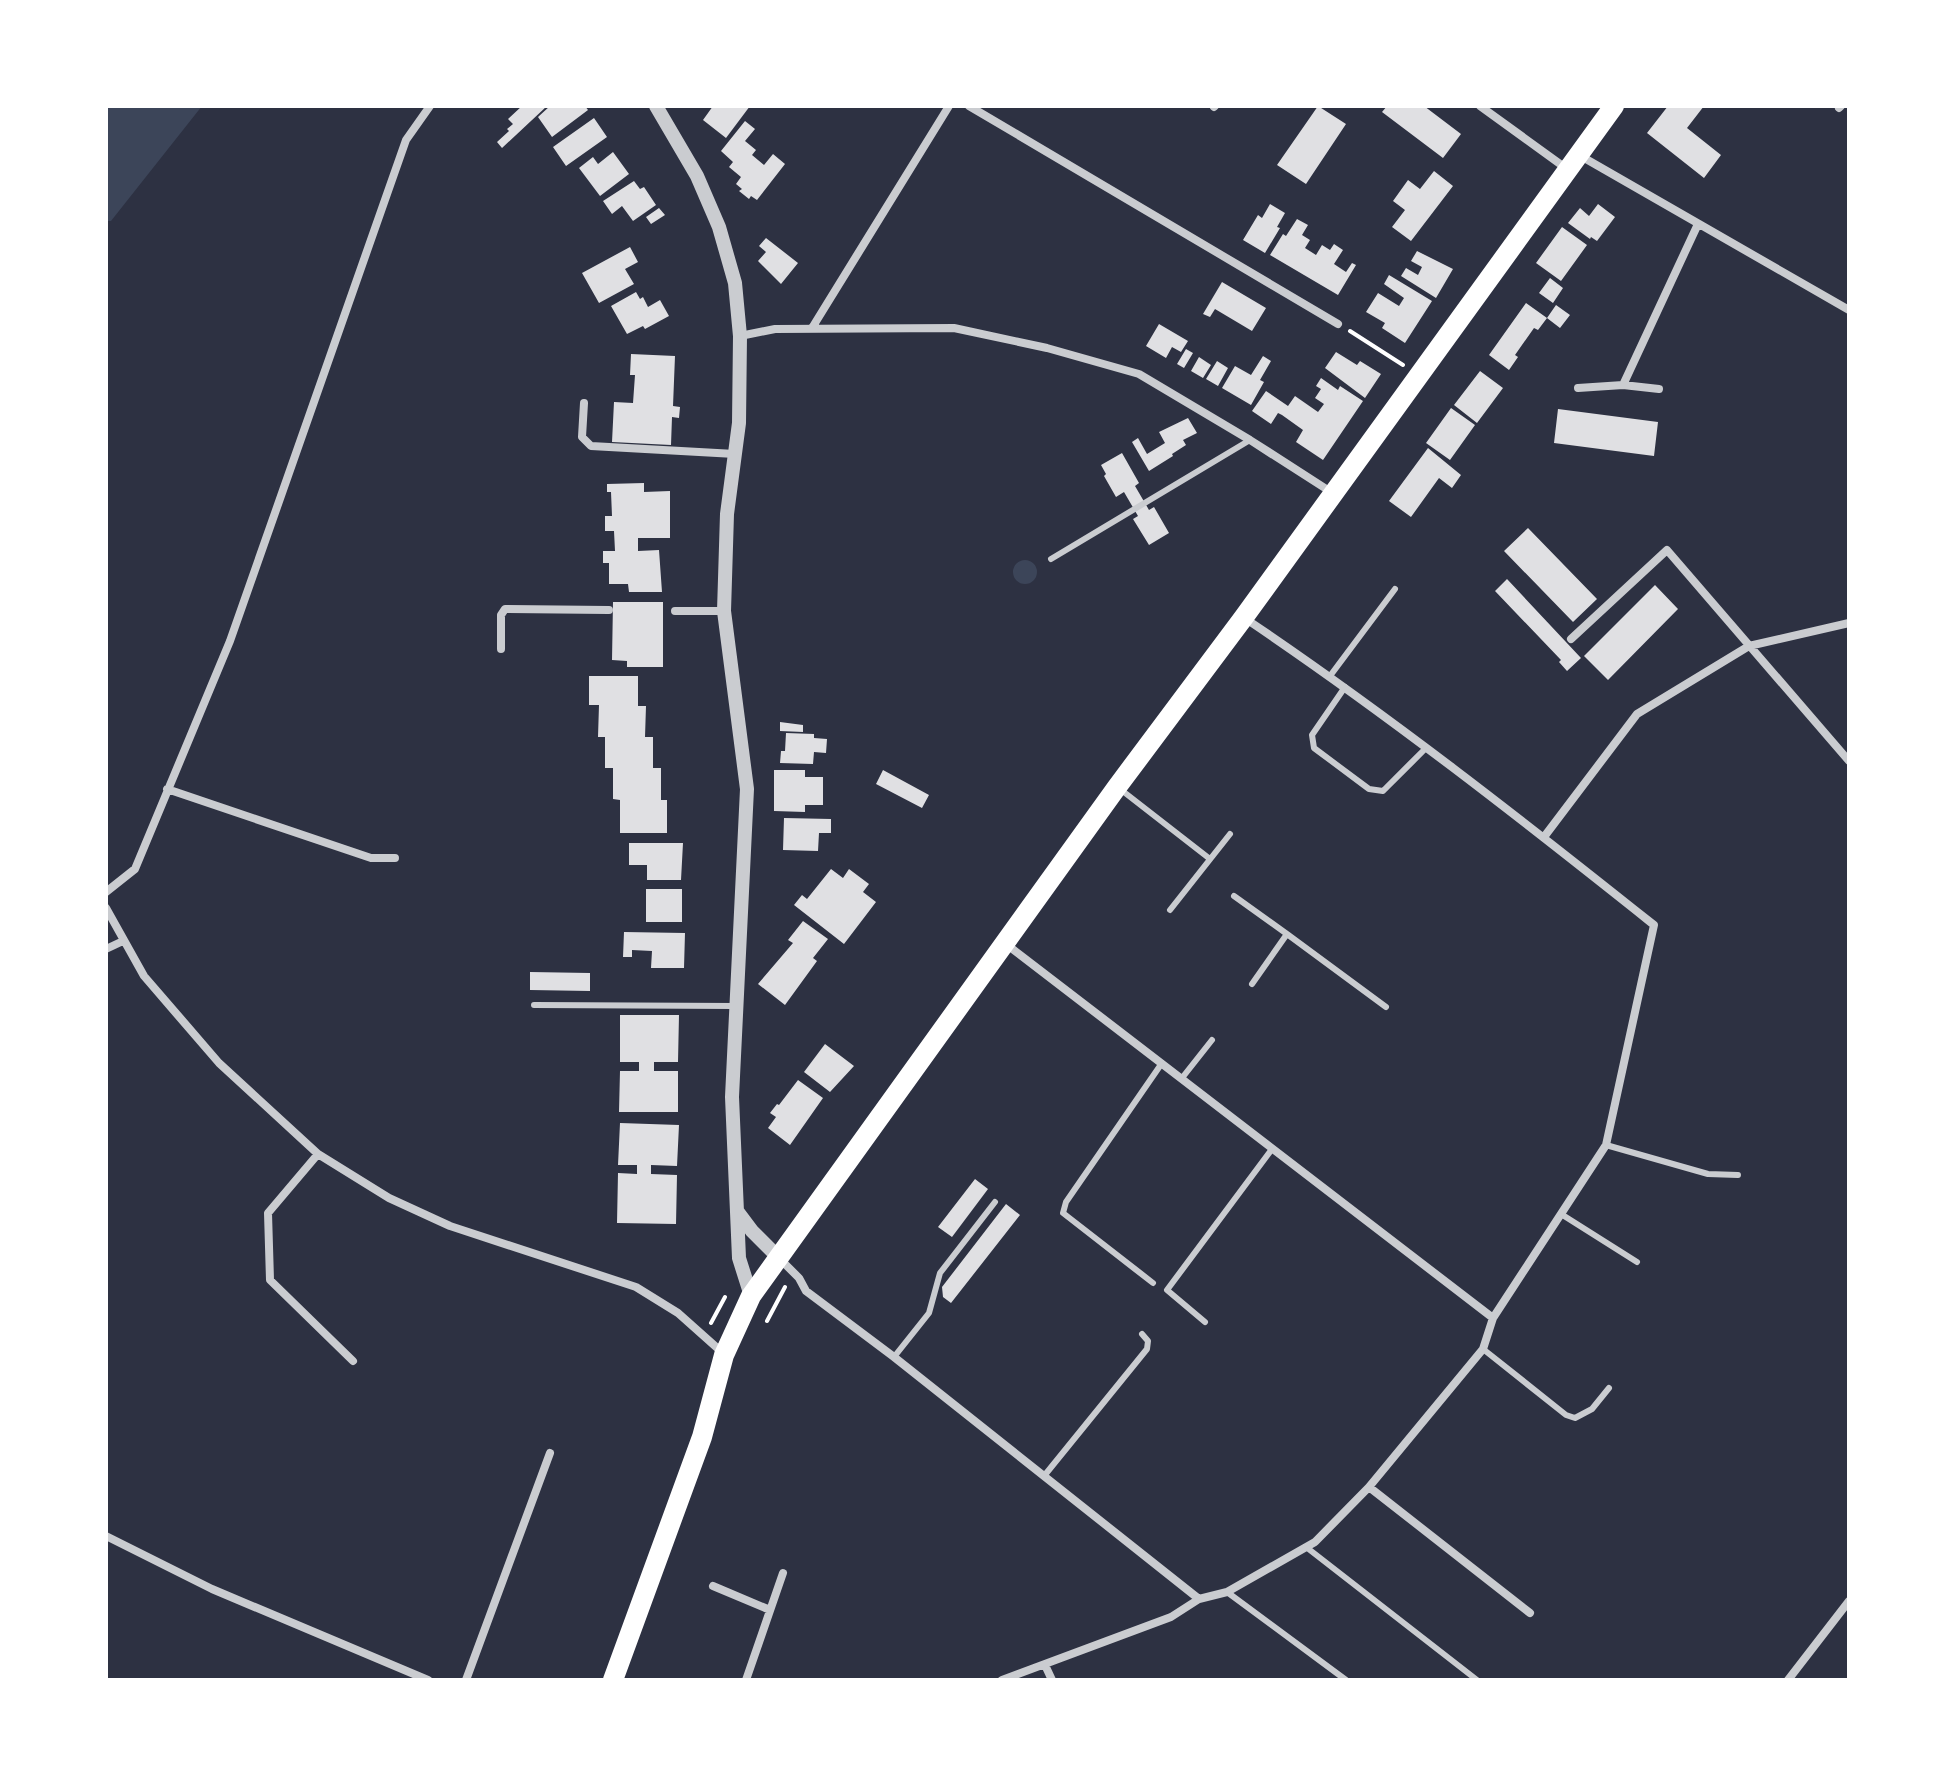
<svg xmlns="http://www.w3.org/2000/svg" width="1955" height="1786" viewBox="0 0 1955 1786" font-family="'Archivo Narrow',sans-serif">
	<rect width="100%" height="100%" fill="#2d3142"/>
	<!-- green -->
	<path fill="#3c4559" d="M106 106H202L111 221H106Z
		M1013 572a12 12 0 1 1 24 0a12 12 0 1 1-24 0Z"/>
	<!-- building -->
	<path fill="#e0e0e3" d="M522 106H547L502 148 497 142 509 131 507 129 513 124 508 119Z
		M550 106H585L588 110 552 137 538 117Z
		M713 106H750L726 138 703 120Z
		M1318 106 1346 124 1306 184 1277 165Z
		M1387 106H1424L1461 134 1443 158 1382 112Z
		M1668 106H1704L1687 128 1721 155 1704 178 1647 133Z
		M594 118 607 137 566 166 553 147Z
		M745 121 755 129 745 141 756 150 752 155 764 165 773 154 785 164 757 200 751 196 749 199 739 191 742 189 736 184 741 177 729 167 733 162 721 151Z
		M613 152 629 174 600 196 579 168 593 157 598 164Z
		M1434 171 1453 186 1411 241 1392 227 1405 210 1393 201 1408 180 1420 189Z
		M634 181 640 189 644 187 656 205 633 221 622 206 612 214 603 201Z
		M1270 204 1285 213 1277 227 1280 228 1265 253 1243 240 1258 215 1262 218Z
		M1598 204 1615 217 1597 241 1591 237 1590 239 1568 223 1580 208 1589 216Z
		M659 208 665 215 651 224 646 217Z
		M1297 219 1308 225 1302 235 1310 240 1305 248 1316 255 1322 245 1330 250 1334 244 1343 250 1334 264 1346 272 1352 263 1356 265 1338 295 1270 255 1283 234 1286 236Z
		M1562 227 1587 245 1561 281 1536 263Z
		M766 238 798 263 781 284 758 261 766 252 759 246Z
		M630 247 638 262 625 269 634 284 599 303 582 273Z
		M1417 251 1453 269 1436 298 1401 276 1406 268 1418 275 1422 267 1411 261Z
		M1389 275 1432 301 1405 343 1382 328 1385 323 1366 312 1378 293 1399 306 1404 298 1384 284Z
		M1550 278 1563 288 1553 303 1539 293Z
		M1222 282 1266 308 1252 331 1215 309 1210 317 1203 314Z
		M636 292 640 299 643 297 648 307 660 300 669 316 645 329 643 326 627 334 611 306Z
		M1526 303 1547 318 1538 330 1534 328 1515 355 1518 357 1509 370 1489 355Z
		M1556 305 1570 315 1560 328 1547 318Z
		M1159 324 1188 341 1181 352 1172 347 1166 358 1146 346Z
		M1186 349 1193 353 1184 368 1177 364Z
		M1336 352 1357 365 1360 361 1381 374 1365 398 1325 368Z
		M631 354 675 356 673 406 680 407 679 418 672 417 671 445 612 442 614 402 633 403 635 375H630Z
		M1263 356 1271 361 1260 380 1264 382 1251 405 1222 388 1235 366 1251 375Z
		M1199 357 1211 365 1203 378 1191 371Z
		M1217 361 1228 368 1218 386 1206 379Z
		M1480 371 1503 388 1477 423 1454 405Z
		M1321 378 1338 390 1340 386 1363 401 1323 460 1296 442 1303 430 1282 415 1278 413 1271 424 1252 411 1266 391 1288 406 1295 396 1318 412 1324 404 1315 398 1321 389 1316 386Z
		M1451 408 1475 425 1450 460 1426 443Z
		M1558 409 1658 422 1654 456 1554 443Z
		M1188 418 1197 433 1183 440 1186 445 1172 454 1173 456 1149 471 1132 442 1138 438 1147 454 1165 443 1159 432Z
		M1428 448 1461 475 1452 488 1439 478 1411 517 1389 501Z
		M1122 453 1139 483 1135 486 1149 510 1154 507 1169 533 1149 545 1133 519 1138 516 1124 492 1116 497 1104 476 1106 474 1101 465Z
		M644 483V492L670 491V538H638V551L659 550 662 592H629L628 584H609V563H603V551H615L614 531H605V516H612L611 492H607V484Z
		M1528 528 1597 599 1573 622 1504 551Z
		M1507 579 1581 658 1567 671 1559 662 1561 660 1495 591Z
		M1655 585 1678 609 1608 680 1584 656Z
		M613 602H663V667H627V661L612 660Z
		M589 676H638V706H646L645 737H653V768H661V800H667V833H620V800L613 799V768H605V737H598L599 705H589Z
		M780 722 803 725V732L780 731Z
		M786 733 814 734V738L827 739 826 753 814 752 813 764 780 763 781 751H785Z
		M774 770H805V777H823V805H805V812L774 811Z
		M883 770 929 795 922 808 876 784Z
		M784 818 831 819V833H819L818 851 783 850Z
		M629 843H683L681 880H647V865H629Z
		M831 869 843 878 849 869 869 884 863 892 876 902 844 944 794 905 802 895 807 899Z
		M646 889H682V922H646Z
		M803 921 828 939 813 958 817 961 785 1005 758 984 793 943 788 940Z
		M624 932 685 933 684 968H651L652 951 632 950V957H623Z
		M530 972 590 973V991L530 990Z
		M620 1015H679L678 1062H654V1071H678V1112H619L620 1071H639V1062H620Z
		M825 1044 854 1066 830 1092 804 1072Z
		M798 1080 823 1098 790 1145 768 1128 776 1117 770 1113 777 1104 779 1105Z
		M620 1123 679 1125 677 1166 651 1165V1174L677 1175 676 1224 617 1223 618 1173 637 1174V1165H618Z
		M975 1179 988 1189 952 1237 938 1227Z
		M1006 1204 1020 1215 951 1303 943 1297 942 1287Z"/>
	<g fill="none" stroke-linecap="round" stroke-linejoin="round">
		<!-- path -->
		<path stroke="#fff" stroke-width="4" d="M1350 331 1403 365
			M767 1321 785 1287
			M711 1323 725 1297"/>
		<!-- service -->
		<path stroke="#caccd0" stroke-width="6" d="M1051 559 1250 440
			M1330 676 1395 589
			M1345 687 1312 735 1314 748 1369 789 1383 791 1426 748
			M1120 789 1210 859
			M1234 896 1287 934 1252 984
			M1170 910 1230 834
			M1287 934 1386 1007
			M534 1005 735 1006
			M1182 1078 1212 1040
			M1606 1145 1708 1174 1738 1175
			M1561 1214 1637 1262
			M1153 1283 1063 1213 1066 1202 1162 1063
			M1205 1322 1167 1290 1272 1149
			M1483 1349 1566 1415 1575 1418 1592 1409 1609 1388
			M894 1357 929 1313 940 1273 995 1202
			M1044 1476 1147 1349 1148 1341 1142 1334
			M1306 1547 1477 1680
			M1227 1592 1346 1680"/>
		<!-- minor -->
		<path stroke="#caccd0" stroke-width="8" d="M969 106 1338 324
			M1480 106 1567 169
			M1214 107 1215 106
			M1839 108 1841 106
			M1579 155 1849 310
			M812 328 949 106
			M740 336 775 329 954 328 1047 348 1139 374 1250 440 1331 492
			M1623 385 1698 224
			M1578 388 1623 385 1659 389
			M584 403 582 437 591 446 735 454
			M675 611H724
			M1571 639 1667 550 1849 761
			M501 649V615L505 609 609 610
			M167 789 371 858H395
			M1544 837 1637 714 1749 646 1849 623
			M106 892 135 869 230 641 406 140 430 106
			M106 908 144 976 219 1063 318 1154 389 1198 450 1226 636 1287 678 1313 724 1354
			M1006 944 1493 1318
			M106 949 123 941
			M318 1154 268 1213 270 1280 353 1361
			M780 1259 799 1278 806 1291 894 1357 1199 1599
			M1369 1487 1530 1613
			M106 1536 212 1589 428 1680
			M713 1586 770 1610
			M1045 1665 1052 1680
			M466 1680 550 1453
			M746 1680 783 1573
			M1002 1680 1171 1617 1199 1599 1227 1592 1315 1542 1369 1487 1483 1349 1493 1318 1606 1145 1654 925C1521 819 1387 714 1246 619
			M1788 1680 1849 1601"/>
		<!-- tertiary -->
		<path stroke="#caccd0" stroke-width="14" d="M656 106 697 176 719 227 735 283 740 336 739 423 727 514 724 611 747 789 732 1097 739 1258 751 1296
			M737 1211 752 1231 779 1258"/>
		<!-- primary -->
		<path stroke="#fff" stroke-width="20" d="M613 1680 702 1437 724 1355 751 1296 1117 787 1244 617 1614 106"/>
	</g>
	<!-- border -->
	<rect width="1955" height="1786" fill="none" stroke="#ffffff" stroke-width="216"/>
</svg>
